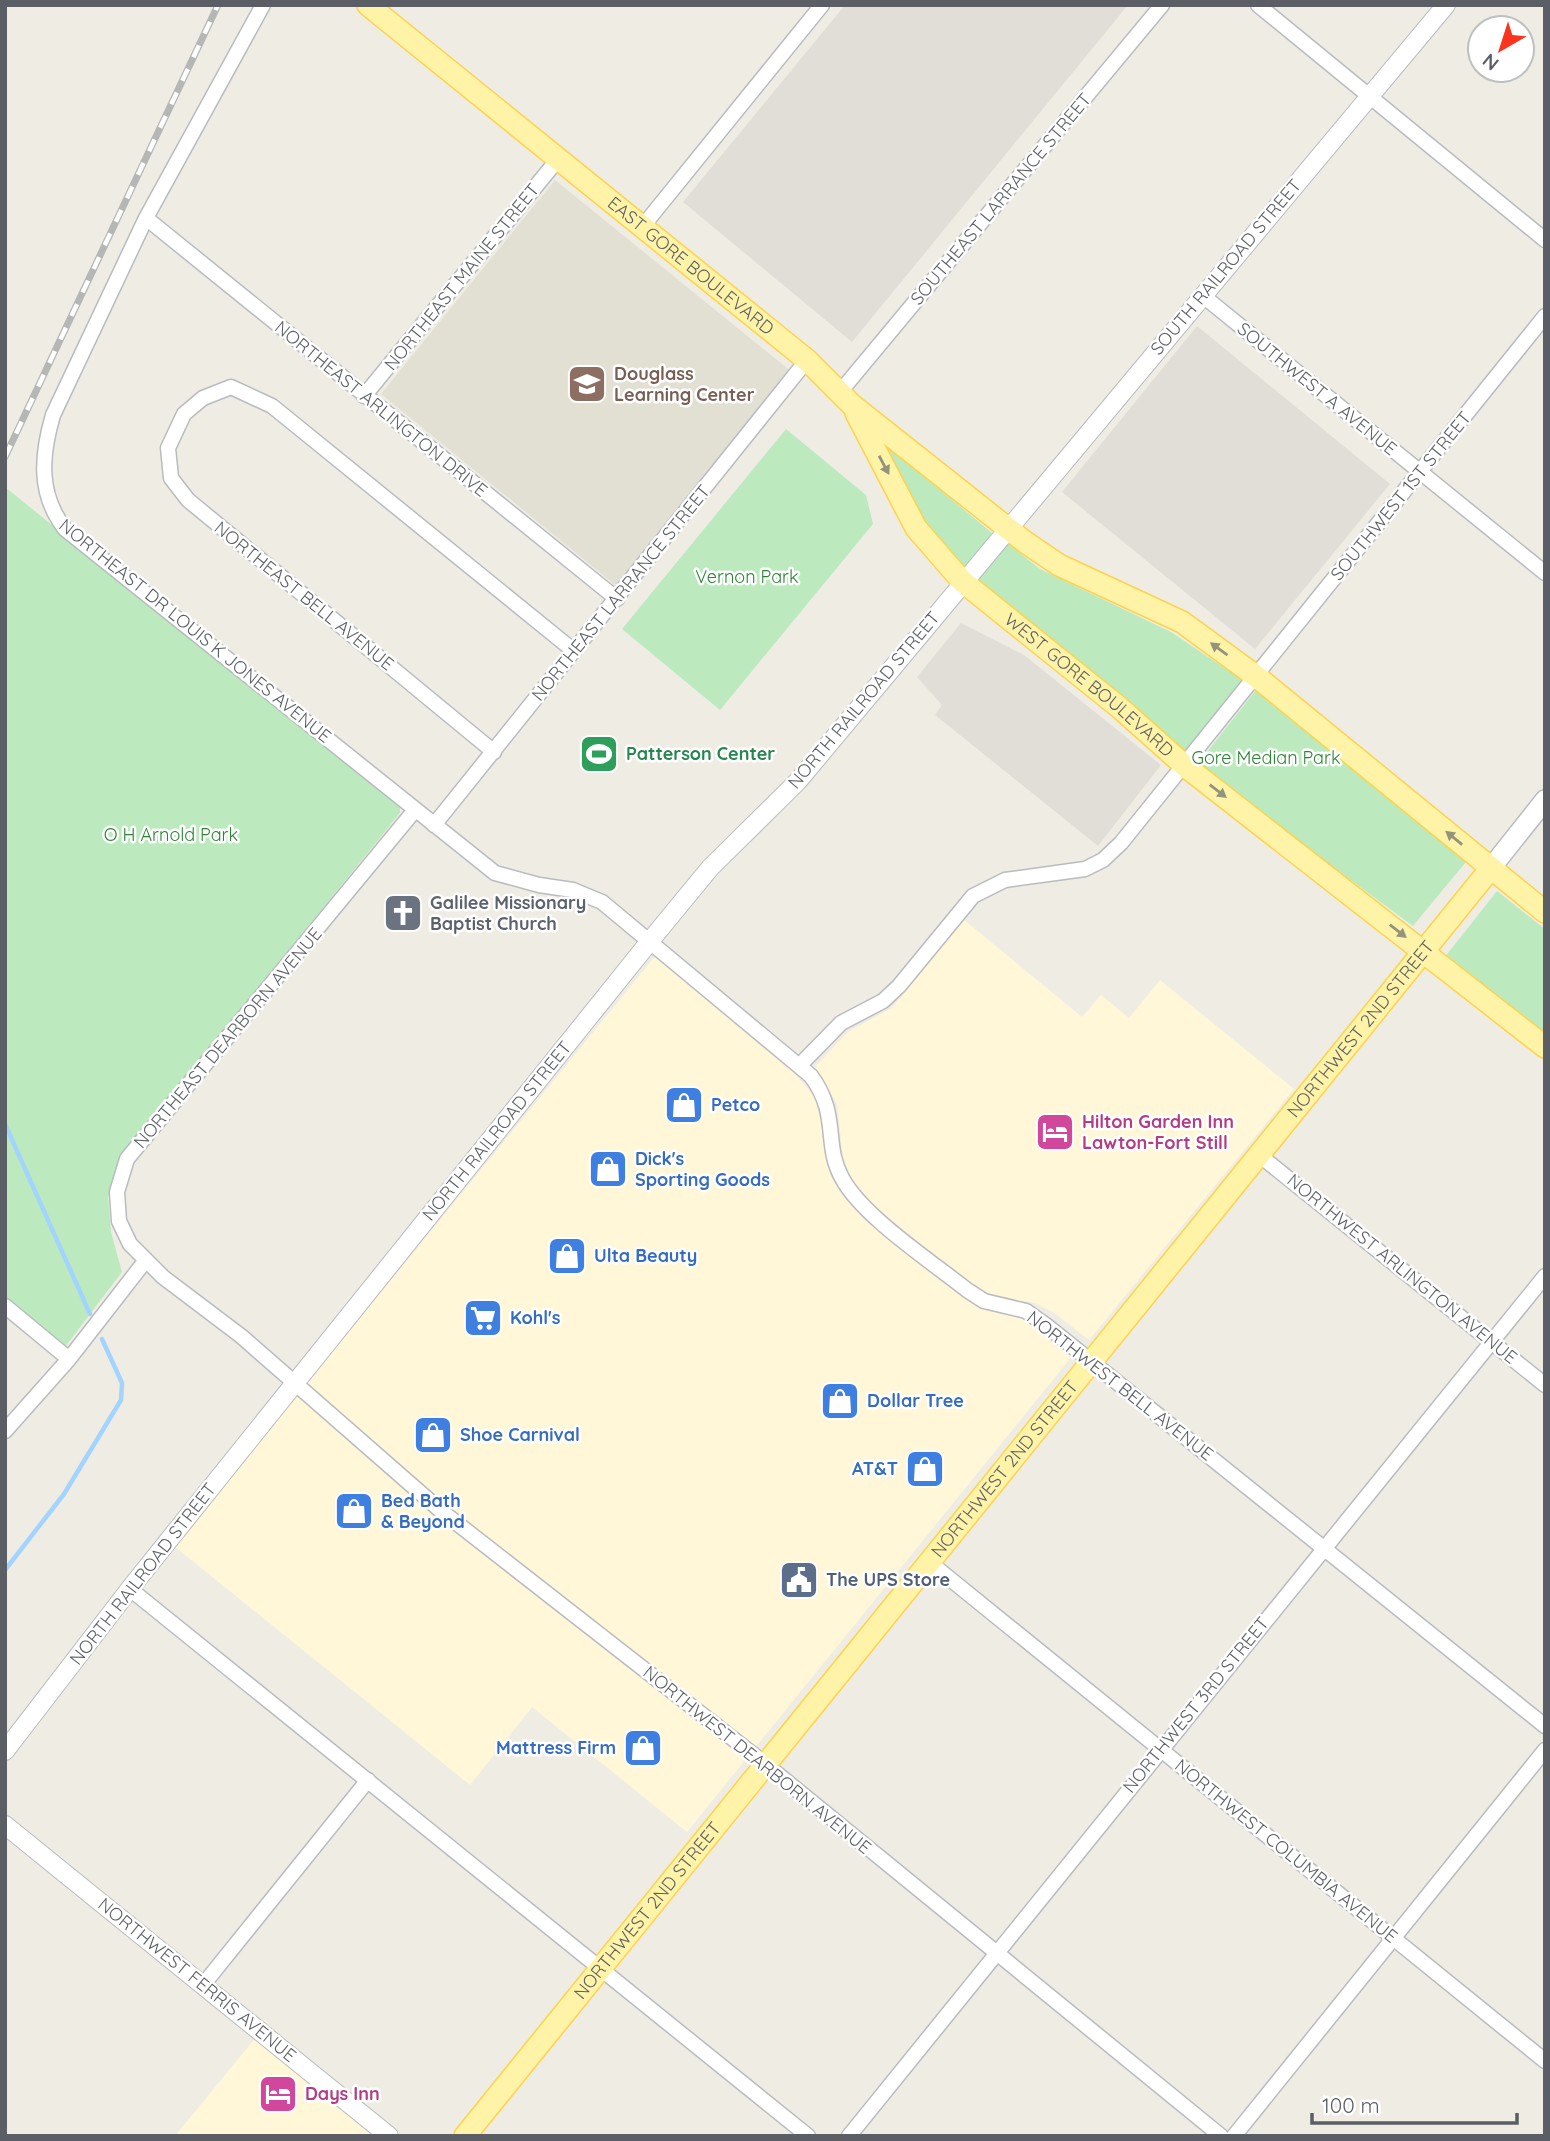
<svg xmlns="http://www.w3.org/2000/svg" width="1550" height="2141" viewBox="0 0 1550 2141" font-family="Quicksand,sans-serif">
	<rect width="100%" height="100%" fill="#efede3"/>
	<!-- commercial -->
	<path fill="#fff7d8" d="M963 919 1082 1017 1101 995 1129 1018 1160 980 1294 1089 1089 1340 1053 1312 1035 1303 987 1295 975 1288 880 1211 857 1189 844 1166 837 1104 815 1067 848 1032 892 1008Z
		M657 954 779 1056 816 1098 822 1111 835 1179 875 1221 1013 1313 1028 1319 1073 1355 687 1832 532 1707 470 1785 174 1546Z
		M257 2036 375 2136H175Z"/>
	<!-- industrial -->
	<path fill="#e0ded7" d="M845 5H1128L852 342 683 202Z
		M1197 326 1390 484 1255 649 1062 492Z
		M961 623 1024 655 1161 765 1098 846 935 715 942 705 917 677Z"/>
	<!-- education -->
	<path fill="#e2dfd3" d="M555 180 793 373 619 588 381 394Z"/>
	<!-- green -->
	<path fill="#bceabe" d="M786 429 866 495 873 524 720 710 622 629Z
		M889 447 992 533 962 573 924 527 886 448Z
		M5 487 400 806V813L125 1152 108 1197 111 1232 122 1272 65 1347 5 1298Z
		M1007 543 1040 569 1171 632 1244 681 1185 752 974 584Z
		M1256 690 1470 857 1413 926 1196 766Z
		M1497 891 1545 929V1036L1444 958Z"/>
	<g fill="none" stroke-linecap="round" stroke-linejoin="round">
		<!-- stream -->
		<path stroke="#a3d4ff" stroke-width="4.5" d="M5 1124 90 1314
			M5 1570 64 1494 121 1400 122 1383 102 1339"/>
		<!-- minor casing -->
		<g stroke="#b8bbc0" stroke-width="17">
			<path id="minor" d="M263 5 146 218 53 415C41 456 38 494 65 529L495 873 539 885 573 890 602 902 811 1076C840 1115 823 1144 842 1178 862 1216 932 1262 967 1290L984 1301 1026 1311 1047 1326 1545 1726
				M1258 5 1545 240
				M146 218 617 599
				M643 226 822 5
				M1202 295 1545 573
				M840 392 1162 5
				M364 396 559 158
				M494 752 188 500 171 478 168 448 184 414 203 398 231 387 272 406 574 651
				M415 810 127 1159 117 1192 119 1221 130 1244 163 1277 241 1336 440 1510 764 1763 1221 2136
				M434 825 807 360
				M800 1065 841 1023 883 1001 899 986 973 896 1005 880 1085 869 1103 860 1121 843 1545 316
				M1258 1154 1545 1385
				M5 1306 69 1359
				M5 1431 69 1359 146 1260
				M928 1561 1545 2061
				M130 1589 808 2136
				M203 1985 368 1780
				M849 2136 1545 1276
				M1234 2136 1545 1750"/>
		</g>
		<!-- tertiary casing -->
		<g stroke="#b8bbc0" stroke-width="20">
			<path id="tertiary" d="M5 1751 132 1586 650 941 710 868 798 781 1446 5
				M5 1825 389 2136"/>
		</g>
		<!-- secondary casing -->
		<g stroke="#b8bcc3" stroke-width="22">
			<path id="secondary" d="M1491 868 1545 800"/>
		</g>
		<!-- primary casing -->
		<g stroke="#ffd24c" stroke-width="24">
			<g id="primary">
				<path id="s1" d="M368 5 807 360 852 405 1025 542 1059 565 1182 622 1257 677 1545 912"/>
				<path id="s2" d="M856 413 916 528 962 581 1120 708 1185 766 1545 1047"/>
				<path id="s3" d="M465 2136 1491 868"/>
			</g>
		</g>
		<!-- minor -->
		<use href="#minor" stroke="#fff" stroke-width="14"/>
		<!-- tertiary -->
		<use href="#tertiary" stroke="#fff" stroke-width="18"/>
		<!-- secondary -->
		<use href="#secondary" stroke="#fff" stroke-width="19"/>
		<!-- primary -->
		<use href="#primary" stroke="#fff3a8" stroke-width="21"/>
		<!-- rail casing -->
		<g stroke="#b5b6b6" stroke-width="7">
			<path id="rail" d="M5 457 218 5"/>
		</g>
		<!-- rail -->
		<use href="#rail" stroke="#fff" stroke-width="4.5" stroke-dasharray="13" stroke-linecap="butt"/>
	</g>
	<!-- one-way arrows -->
	<defs><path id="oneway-solid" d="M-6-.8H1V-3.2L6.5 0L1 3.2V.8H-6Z" transform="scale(1.75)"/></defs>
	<g fill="#94937c">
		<use href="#oneway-solid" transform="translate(884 465) rotate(62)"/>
		<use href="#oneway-solid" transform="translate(1219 649) rotate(-144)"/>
		<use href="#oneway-solid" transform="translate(1218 791) rotate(38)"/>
		<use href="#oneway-solid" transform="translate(1454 838) rotate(-141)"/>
		<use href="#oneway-solid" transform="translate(1398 931) rotate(38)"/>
	</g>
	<!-- icons -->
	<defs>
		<g id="school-square" transform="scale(2.0125)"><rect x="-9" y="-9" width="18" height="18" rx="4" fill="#8d6e63" stroke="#fff"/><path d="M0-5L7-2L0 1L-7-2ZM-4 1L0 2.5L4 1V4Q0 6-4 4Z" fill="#fff"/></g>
		<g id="stadium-square" transform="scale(2.0125)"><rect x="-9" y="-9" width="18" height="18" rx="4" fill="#2e9e5b" stroke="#fff"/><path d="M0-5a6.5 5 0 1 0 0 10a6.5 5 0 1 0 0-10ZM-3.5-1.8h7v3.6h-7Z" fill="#fff"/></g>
		<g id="church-square" transform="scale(2.0125)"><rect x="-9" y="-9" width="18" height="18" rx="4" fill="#6b7280" stroke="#fff"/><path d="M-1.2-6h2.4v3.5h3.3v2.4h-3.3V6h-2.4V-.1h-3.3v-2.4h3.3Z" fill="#fff"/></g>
		<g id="shop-square" transform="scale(2.0125)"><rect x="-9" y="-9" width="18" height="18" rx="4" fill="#3f7fe0" stroke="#fff"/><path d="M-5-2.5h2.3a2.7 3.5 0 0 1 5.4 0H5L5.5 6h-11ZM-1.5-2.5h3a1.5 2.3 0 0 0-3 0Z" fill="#fff"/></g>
		<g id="hotel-square" transform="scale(2.0125)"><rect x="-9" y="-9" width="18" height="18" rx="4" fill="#d1479c" stroke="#fff"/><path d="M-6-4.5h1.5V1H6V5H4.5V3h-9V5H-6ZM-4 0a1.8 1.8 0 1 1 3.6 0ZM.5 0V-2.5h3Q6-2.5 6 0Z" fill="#fff"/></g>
		<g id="supermarket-square" transform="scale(2.0125)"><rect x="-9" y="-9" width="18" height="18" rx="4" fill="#3f7fe0" stroke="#fff"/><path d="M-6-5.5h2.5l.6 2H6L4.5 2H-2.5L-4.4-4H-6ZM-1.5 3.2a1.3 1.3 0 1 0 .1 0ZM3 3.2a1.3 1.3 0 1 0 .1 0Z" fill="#fff"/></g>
		<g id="civic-square" transform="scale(2.0125)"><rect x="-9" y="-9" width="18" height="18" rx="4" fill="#5c6f8a" stroke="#fff"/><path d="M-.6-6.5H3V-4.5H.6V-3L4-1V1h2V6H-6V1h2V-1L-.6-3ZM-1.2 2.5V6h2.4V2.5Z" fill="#fff"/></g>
	</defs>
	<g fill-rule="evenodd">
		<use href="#school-square" x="587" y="384"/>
		<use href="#stadium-square" x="599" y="754"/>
		<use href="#church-square" x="403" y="913"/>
		<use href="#shop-square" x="684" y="1105"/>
		<use href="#hotel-square" x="1055" y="1132"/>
		<use href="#shop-square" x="608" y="1169"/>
		<use href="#shop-square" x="567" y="1256"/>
		<use href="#supermarket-square" x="483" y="1318"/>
		<use href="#shop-square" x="840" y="1401"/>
		<use href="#shop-square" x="433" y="1435"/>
		<use href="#shop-square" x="925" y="1469"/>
		<use href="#shop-square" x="354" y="1511"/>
		<use href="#civic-square" x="799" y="1580"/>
		<use href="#shop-square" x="643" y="1748"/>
		<use href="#hotel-square" x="278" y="2094"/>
	</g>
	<g text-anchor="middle" stroke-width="5" stroke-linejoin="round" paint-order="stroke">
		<!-- street labels -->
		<g font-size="18" fill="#5b5f65" stroke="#fff">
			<text transform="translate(1001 199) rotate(-50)" y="6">SOUTHEAST LARRANCE STREET</text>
			<text dy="6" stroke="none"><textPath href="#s1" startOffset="415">EAST GORE BOULEVARD</textPath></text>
			<text transform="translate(1226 267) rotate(-50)" y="6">SOUTH RAILROAD STREET</text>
			<text transform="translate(462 277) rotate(-51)" y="6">NORTHEAST MAINE STREET</text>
			<text transform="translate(1317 389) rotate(39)" y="6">SOUTHWEST A AVENUE</text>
			<text transform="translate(381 409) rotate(39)" y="6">NORTHEAST ARLINGTON DRIVE</text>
			<text transform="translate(1401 496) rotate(-51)" y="6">SOUTHWEST 1ST STREET</text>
			<text transform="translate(621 593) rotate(-51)" y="6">NORTHEAST LARRANCE STREET</text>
			<text transform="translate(304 596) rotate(39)" y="6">NORTHEAST BELL AVENUE</text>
			<text transform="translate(195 631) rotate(39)" y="6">NORTHEAST DR LOUIS K JONES AVENUE</text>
			<text dy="6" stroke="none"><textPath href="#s2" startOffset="364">WEST GORE BOULEVARD</textPath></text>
			<text transform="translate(864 700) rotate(-50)" y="6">NORTH RAILROAD STREET</text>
			<text dy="6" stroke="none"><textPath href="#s3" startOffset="1424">NORTHWEST 2ND STREET</textPath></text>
			<text transform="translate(228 1038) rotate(-50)" y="6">NORTHEAST DEARBORN AVENUE</text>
			<text transform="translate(497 1131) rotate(-51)" y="6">NORTH RAILROAD STREET</text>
			<text transform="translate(1402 1269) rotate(39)" y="6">NORTHWEST ARLINGTON AVENUE</text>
			<text transform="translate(1120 1386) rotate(38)" y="6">NORTHWEST BELL AVENUE</text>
			<text dy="6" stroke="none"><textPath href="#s3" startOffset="858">NORTHWEST 2ND STREET</textPath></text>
			<text transform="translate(143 1574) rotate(-52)" y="6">NORTH RAILROAD STREET</text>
			<text transform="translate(1196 1705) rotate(-51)" y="6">NORTHWEST 3RD STREET</text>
			<text transform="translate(757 1760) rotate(39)" y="6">NORTHWEST DEARBORN AVENUE</text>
			<text transform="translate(1286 1851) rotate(39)" y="6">NORTHWEST COLUMBIA AVENUE</text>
			<text dy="6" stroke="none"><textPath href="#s3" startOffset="290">NORTHWEST 2ND STREET</textPath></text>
			<text transform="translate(197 1980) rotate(39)" y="6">NORTHWEST FERRIS AVENUE</text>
		</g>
		<!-- education labels -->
		<g font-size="18" font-weight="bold" fill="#785e54" stroke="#fff" text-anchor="start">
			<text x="614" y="380">Douglass<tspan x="614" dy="21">Learning Center</tspan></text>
		</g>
		<!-- park labels -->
		<g font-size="18" fill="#2b8432" stroke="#fff">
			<text x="747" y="583">Vernon Park</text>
			<text x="1266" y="764">Gore Median Park</text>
			<text x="171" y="841">O H Arnold Park</text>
		</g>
		<!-- leisure labels -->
		<g font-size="18" font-weight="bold" fill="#27864d" stroke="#fff" text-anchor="start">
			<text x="626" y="760">Patterson Center</text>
		</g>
		<!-- worship labels -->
		<g font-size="18" font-weight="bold" fill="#5b616d" stroke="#fff" text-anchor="start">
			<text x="430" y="909">Galilee Missionary<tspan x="430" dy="21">Baptist Church</tspan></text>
		</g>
		<!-- shop labels -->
		<g font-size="18" font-weight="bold" fill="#366cbe" stroke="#fff" text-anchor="start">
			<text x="711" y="1111">Petco</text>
			<text x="635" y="1165">Dick's<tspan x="635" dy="21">Sporting Goods</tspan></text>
			<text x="594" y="1262">Ulta Beauty</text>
			<text x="510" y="1324">Kohl's</text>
			<text x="867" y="1407">Dollar Tree</text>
			<text x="460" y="1441">Shoe Carnival</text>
			<text x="898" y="1475" text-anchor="end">AT&amp;T</text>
			<text x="381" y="1507">Bed Bath<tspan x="381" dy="21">&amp; Beyond</tspan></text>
			<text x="616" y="1754" text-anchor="end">Mattress Firm</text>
		</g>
		<!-- hotel labels -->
		<g font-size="18" font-weight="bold" fill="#b23c85" stroke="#fff" text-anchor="start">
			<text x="1082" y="1128">Hilton Garden Inn<tspan x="1082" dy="21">Lawton-Fort Still</tspan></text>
			<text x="305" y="2100">Days Inn</text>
		</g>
		<!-- service labels -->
		<g font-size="18" font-weight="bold" fill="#4e5e75" stroke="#fff" text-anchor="start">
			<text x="826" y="1586">The UPS Store</text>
		</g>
	</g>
	<!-- border -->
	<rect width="1550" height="2141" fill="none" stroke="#5b5f65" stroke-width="14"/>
	<!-- north arrow -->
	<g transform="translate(1501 49) rotate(219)"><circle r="33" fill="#ffffff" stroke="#bdbfc1" stroke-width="2"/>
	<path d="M0-5L12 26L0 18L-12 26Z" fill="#fb341d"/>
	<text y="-10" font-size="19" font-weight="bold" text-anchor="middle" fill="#5b5f65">N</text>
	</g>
	<!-- scale -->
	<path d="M1312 2113v10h205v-10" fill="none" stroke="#5b5f65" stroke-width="3.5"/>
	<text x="1322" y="2113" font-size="21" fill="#5b5f65" stroke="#ffffff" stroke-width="5" paint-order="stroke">100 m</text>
</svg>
